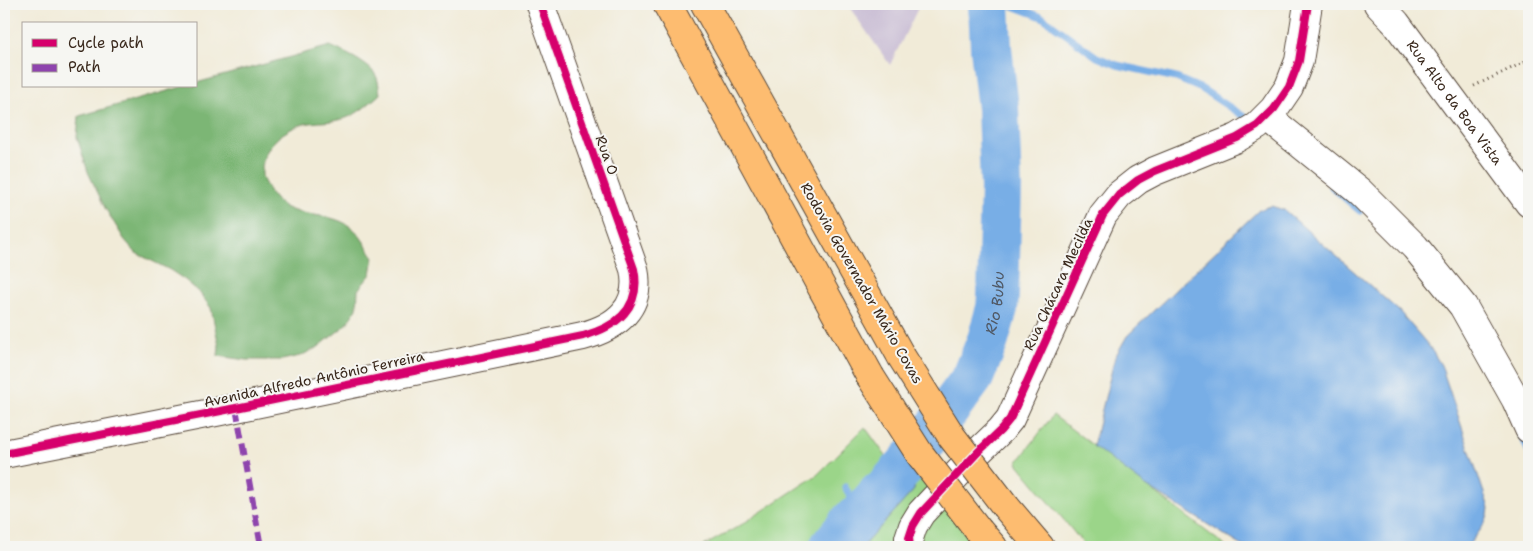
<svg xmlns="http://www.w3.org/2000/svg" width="1533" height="551" viewBox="0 0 1533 551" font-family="'Shantell Sans',sans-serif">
	<rect width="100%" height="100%" fill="#f6f6f2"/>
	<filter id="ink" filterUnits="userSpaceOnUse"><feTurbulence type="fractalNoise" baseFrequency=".02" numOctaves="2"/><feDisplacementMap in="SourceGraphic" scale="10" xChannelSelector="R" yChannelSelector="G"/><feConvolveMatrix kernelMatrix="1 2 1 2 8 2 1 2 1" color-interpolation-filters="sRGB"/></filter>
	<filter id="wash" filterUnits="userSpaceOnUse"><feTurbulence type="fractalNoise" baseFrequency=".0096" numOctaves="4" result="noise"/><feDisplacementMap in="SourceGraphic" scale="20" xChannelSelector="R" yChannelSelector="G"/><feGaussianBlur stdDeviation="1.12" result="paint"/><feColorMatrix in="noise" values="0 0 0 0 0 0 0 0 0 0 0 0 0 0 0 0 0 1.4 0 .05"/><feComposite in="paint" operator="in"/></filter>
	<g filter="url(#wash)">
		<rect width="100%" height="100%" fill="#f1ebd8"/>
		<!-- industrial -->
		<path fill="#cbbfd5" d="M847 4H920L890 65Z"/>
		<!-- green -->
		<path fill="#9bd589" stroke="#6b8054" d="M1053 415 1227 547H1086L1017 463Z
			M865 427 893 466 806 547H702L741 525 817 475Z
			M915 463 979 547H862L914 490Z"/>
		<!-- forest -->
		<path fill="#7cb675" stroke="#5c704a" d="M330 46C342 51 373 65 377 78 379 83 379 89 380 94 370 103 358 114 346 118 332 123 317 121 304 124 280 131 260 149 262 175 262 180 266 184 268 189 286 224 323 207 351 227 360 233 367 248 374 257L371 274 358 290 357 308 346 325 317 348 300 356 282 360H246L218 356 219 346 211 308 199 292 185 280 170 270 136 253 124 239 105 208 88 172 77 137 79 116 185 86H196V83Z"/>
		<!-- water -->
		<path fill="#78aee6" stroke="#5a6c82" d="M1271 206 1284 210 1399 311 1429 346 1441 365 1489 508C1488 524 1476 535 1467 547H1244L1146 486 1093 446 1115 357 1127 336 1259 210Z
			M915 463 914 490 862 547H806L893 466Z"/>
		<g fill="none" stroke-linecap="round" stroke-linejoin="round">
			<!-- stream -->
			<path stroke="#78aee6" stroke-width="7" d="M1008 4 1042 17 1097 57 1117 65 1176 78 1202 89 1252 122
				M1332 187 1360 211
				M1521 434 1529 452
				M845 487 857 508"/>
			<!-- river -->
			<path stroke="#78aee6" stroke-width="42" id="s1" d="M830 547 852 520 861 514 880 492 885 489 919 450 973 377 988 340 997 308 998 295 1001 188 998 108 991 48 989 4"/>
		</g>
	</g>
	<g filter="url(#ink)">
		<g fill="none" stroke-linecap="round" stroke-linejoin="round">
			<!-- minor casing -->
			<g stroke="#56473a" stroke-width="30">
				<g id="minor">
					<path id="s2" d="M1378 4 1396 23 1529 203"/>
					<path d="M1267 117 1360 192 1415 247 1463 306 1516 400 1529 429"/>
					<path d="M4 454 236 408 583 336C617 327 642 307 634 269L540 4"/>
					<path d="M910 547 909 538 913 526 921 513 978 452 1001 430 1010 419 1103 215 1119 195 1138 180 1155 171 1237 138 1257 126 1274 109 1289 87 1299 61 1308 4"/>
				</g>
			</g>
			<!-- highway casing -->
			<g stroke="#56473a" stroke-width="30">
				<path id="highway" d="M667 4 870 376
					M705 4 901 356
					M1006 507 1040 547
					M979 531 993 547"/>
			</g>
			<!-- path -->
			<path stroke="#56473a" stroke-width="3" stroke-dasharray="1 4" stroke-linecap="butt" d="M1474 86 1529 60"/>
			<!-- minor -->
			<use href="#minor" stroke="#fff" stroke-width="28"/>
			<!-- highway -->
			<use href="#highway" stroke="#fdbc70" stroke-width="28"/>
			<!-- highway-bridge casing -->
			<g stroke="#56473a" stroke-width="30" stroke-linecap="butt">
				<path id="highway-bridge" d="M901 356 952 437 1006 507
					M870 376 919 453 979 531"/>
			</g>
			<!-- highway-bridge -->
			<use href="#highway-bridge" stroke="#fdbc70" stroke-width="28"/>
			<!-- quiet -->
			<path stroke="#8e44ad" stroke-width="6" stroke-dasharray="12 6" stroke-linecap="butt" d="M236 408 261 547"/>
			<!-- cycleway casing -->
			<g stroke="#f6f6f2" stroke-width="11">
				<path id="cycleway" d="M4 454 236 408 583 336C617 327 642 307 634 269L540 4
					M910 547 909 538 913 526 921 513 978 452 1001 430 1010 419 1103 215 1119 195 1138 180 1155 171 1237 138 1257 126 1274 109 1289 87 1299 61 1308 4"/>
			</g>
			<!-- cycleway -->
			<use href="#cycleway" stroke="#d6006c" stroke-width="8"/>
		</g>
	</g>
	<g text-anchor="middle" stroke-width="4" stroke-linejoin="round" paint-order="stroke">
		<!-- street labels -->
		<g font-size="14" fill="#3b2a1e" stroke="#f6f6f2">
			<text dy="5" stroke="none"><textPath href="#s2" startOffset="125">Rua Alto da Boa Vista</textPath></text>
			<text transform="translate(607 155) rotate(70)" y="5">Rua O</text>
			<text transform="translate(862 283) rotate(60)" y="5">Rodovia Governador Mário Covas</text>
			<text transform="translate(1058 284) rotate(-65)" y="5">Rua Chácara Mecilda</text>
			<text transform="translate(314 379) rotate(-12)" y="5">Avenida Alfredo Antônio Ferreira</text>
		</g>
		<!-- water labels -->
		<g font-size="15" font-style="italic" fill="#505864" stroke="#f6f6f2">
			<text dy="5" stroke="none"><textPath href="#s1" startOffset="301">Rio Bubu</textPath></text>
		</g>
	</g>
	<!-- margin -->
	<rect width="1533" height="551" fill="none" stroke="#f6f6f2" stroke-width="20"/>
	<!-- legend -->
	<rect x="22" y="22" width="175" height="65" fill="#f6f6f2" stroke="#aba49d"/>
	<rect x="32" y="39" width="25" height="8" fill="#d6006c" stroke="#aba49d"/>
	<text x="68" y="48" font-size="15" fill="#3b2a1e">Cycle path</text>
	<rect x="32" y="64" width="25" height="8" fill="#8e44ad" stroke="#aba49d"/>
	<text x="68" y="72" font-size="15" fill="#3b2a1e">Path</text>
</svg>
